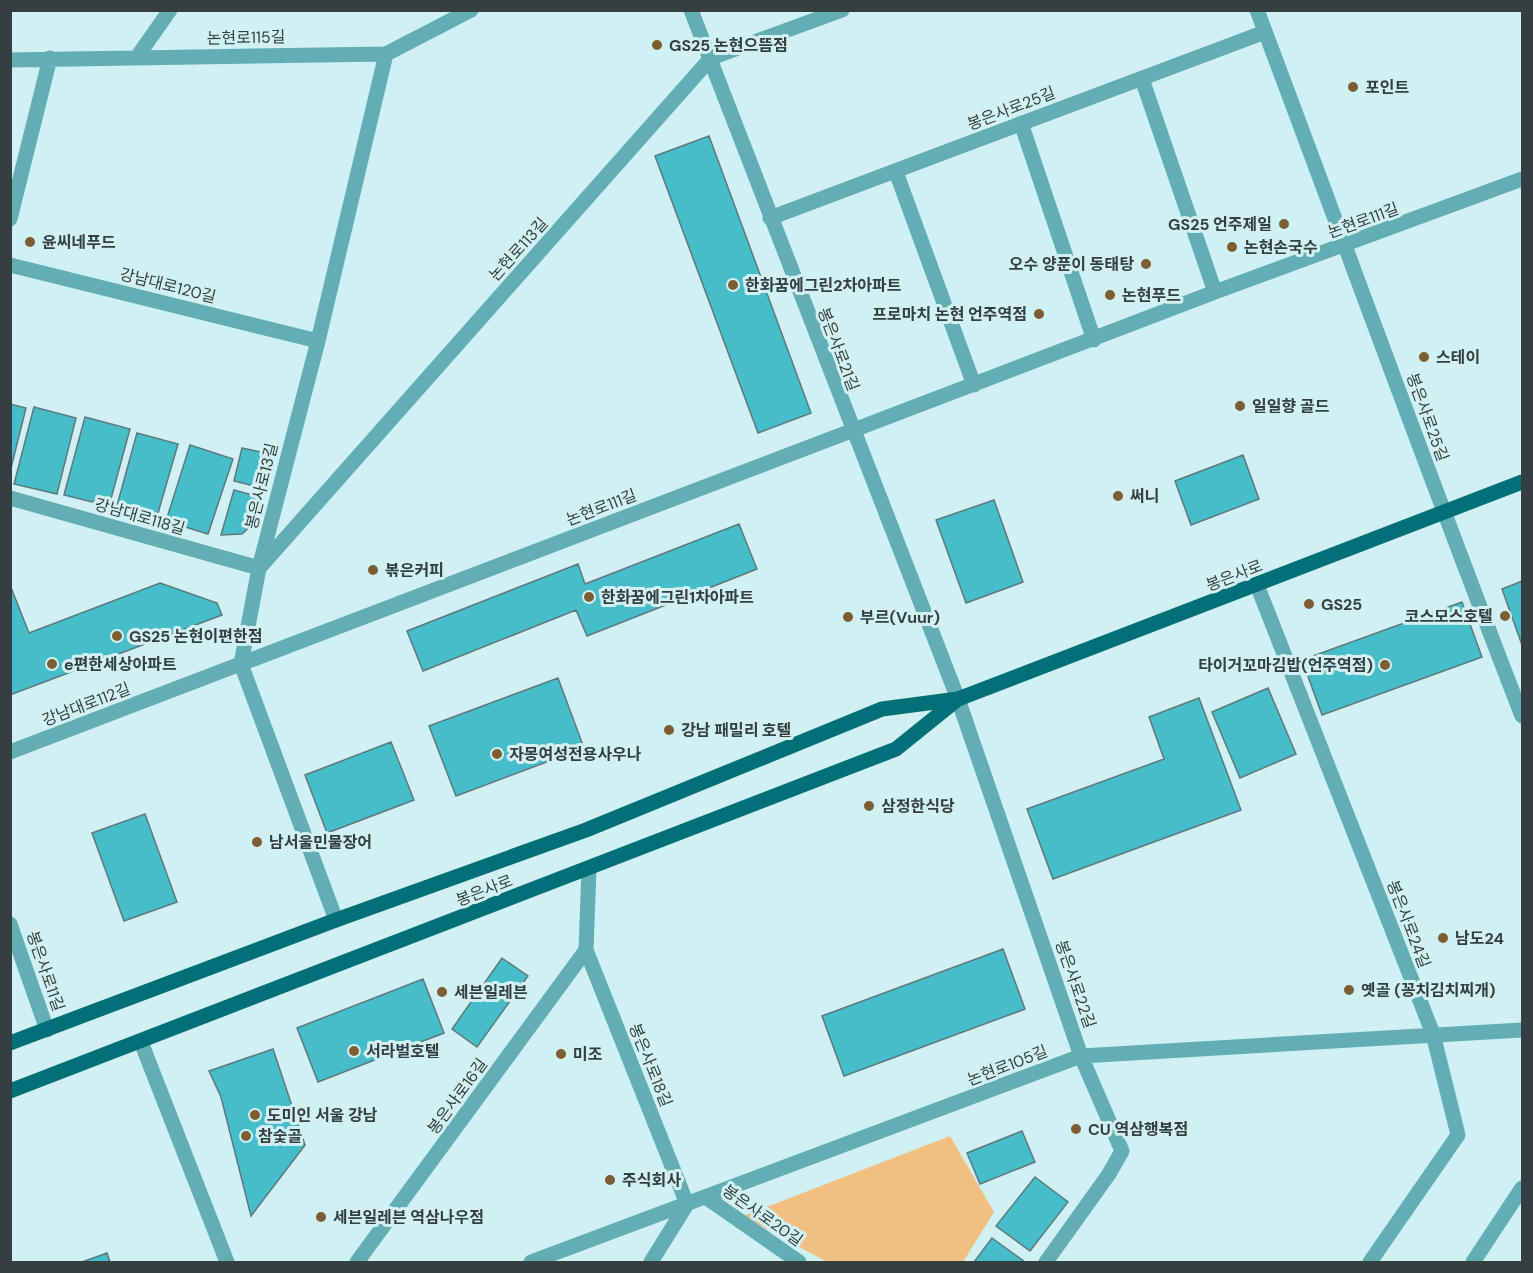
<svg xmlns="http://www.w3.org/2000/svg" width="1533" height="1273" viewBox="0 0 1533 1273" font-family="'DM Sans','Noto Sans KR',sans-serif">
	<rect width="100%" height="100%" fill="#d1f0f3"/>
	<!-- green -->
	<path fill="#f1c080" d="M950 1136 994 1212 963 1262H827L743 1216Z"/>
	<!-- building -->
	<path fill="#46bdca" stroke="#5e797c" stroke-width="1.5" d="M709 136 811 413 758 433 655 156Z
		M10 404 26 408 10 472Z
		M34 407 76 418 57 494 14 484Z
		M85 417 130 429 109 506 64 495Z
		M137 433 178 444 156 520 116 509Z
		M190 445 233 459 208 534 166 521Z
		M242 448 270 454 262 488 234 481Z
		M1243 455 1259 499 1191 525 1175 481Z
		M234 490 263 498 256 521 242 534 221 535Z
		M994 500 1023 582 966 603 936 520Z
		M739 524 757 569 587 636 576 610 423 671 407 631 578 564 585 584Z
		M1522 581V645L1502 589Z
		M160 583 217 603 222 615 10 695V585L29 633Z
		M1462 602 1482 657 1322 715 1302 660Z
		M558 678 584 748 456 796 429 726Z
		M1268 688 1296 754 1240 778 1212 712Z
		M1199 698 1241 810 1053 879 1027 809 1164 759 1149 717Z
		M391 742 414 800 327 833 305 775Z
		M145 814 177 902 124 921 92 833Z
		M1003 949 1025 1009 844 1076 822 1016Z
		M502 958 528 976 477 1047 452 1029Z
		M423 979 444 1033 318 1082 297 1028Z
		M273 1049 305 1145 251 1216 221 1097 209 1071Z
		M1022 1131 1035 1162 980 1184 967 1153Z
		M1035 1177 1068 1202 1030 1251 996 1226Z
		M992 1238 1025 1262H974Z
		M107 1253 110 1262H82Z"/>
	<g fill="none" stroke-linecap="round" stroke-linejoin="round">
		<!-- minor -->
		<path stroke="#63adb5" stroke-width="15" d="M691 10 958 699 1081 1056 1122 1151 1109 1174 1046 1262
			M1257 10C1346 246 1431 482 1522 716
			M137 57 170 10
			M10 60 386 54 471 10
			M1142 79 1215 292
			M1021 123 1094 340
			M896 172 974 385
			M770 218 1265 32
			M10 219 50 58
			M10 265 318 341
			M10 498 259 568
			M261 566 711 58 842 10
			M1257 585 1433 1034 1458 1135 1370 1262
			M10 752 1215 292 1522 179
			M589 869 586 950 687 1204 651 1262
			M336 920 241 664 259 568 318 341 386 54
			M10 924 47 1030
			M141 1042 227 1262
			M707 1198 799 1262
			M357 1262 586 950
			M531 1262 1081 1056 1522 1030
			M1473 1262 1522 1188"/>
		<!-- major -->
		<path stroke="#017079" stroke-width="15" d="M10 1043 336 920 586 830 882 709 958 699 1522 482
			M10 1091 896 749 958 699"/>
	</g>
	<!-- markers -->
	<g fill="#7d5d32" stroke="#d1f0f3" stroke-width="2">
		<circle cx="657" cy="45" r="6"/>
		<circle cx="1353" cy="87" r="6"/>
		<circle cx="1284" cy="224" r="6"/>
		<circle cx="30" cy="242" r="6"/>
		<circle cx="1232" cy="247" r="6"/>
		<circle cx="1146" cy="264" r="6"/>
		<circle cx="733" cy="285" r="6"/>
		<circle cx="1110" cy="295" r="6"/>
		<circle cx="1039" cy="314" r="6"/>
		<circle cx="1424" cy="357" r="6"/>
		<circle cx="1240" cy="406" r="6"/>
		<circle cx="1118" cy="496" r="6"/>
		<circle cx="373" cy="570" r="6"/>
		<circle cx="589" cy="597" r="6"/>
		<circle cx="1309" cy="604" r="6"/>
		<circle cx="1505" cy="616" r="6"/>
		<circle cx="848" cy="617" r="6"/>
		<circle cx="117" cy="636" r="6"/>
		<circle cx="52" cy="664" r="6"/>
		<circle cx="1385" cy="665" r="6"/>
		<circle cx="669" cy="730" r="6"/>
		<circle cx="497" cy="754" r="6"/>
		<circle cx="869" cy="806" r="6"/>
		<circle cx="257" cy="842" r="6"/>
		<circle cx="1443" cy="938" r="6"/>
		<circle cx="1349" cy="990" r="6"/>
		<circle cx="442" cy="992" r="6"/>
		<circle cx="354" cy="1051" r="6"/>
		<circle cx="561" cy="1054" r="6"/>
		<circle cx="255" cy="1115" r="6"/>
		<circle cx="1076" cy="1129" r="6"/>
		<circle cx="246" cy="1136" r="6"/>
		<circle cx="610" cy="1180" r="6"/>
		<circle cx="321" cy="1217" r="6"/>
	</g>
	<g text-anchor="middle" stroke-width="6" stroke-linejoin="round" paint-order="stroke">
		<!-- street labels -->
		<g font-size="16" fill="#333f40" stroke="#d1f0f3">
			<text transform="translate(246 37) rotate(-1)" y="6">논현로115길</text>
			<text transform="translate(1011 108) rotate(-21)" y="6">봉은사로25길</text>
			<text transform="translate(1363 220) rotate(-20)" y="6">논현로111길</text>
			<text transform="translate(518 249) rotate(-48)" y="6">논현로113길</text>
			<text transform="translate(168 285) rotate(14)" y="6">강남대로120길</text>
			<text transform="translate(839 349) rotate(69)" y="6">봉은사로21길</text>
			<text transform="translate(1428 417) rotate(70)" y="6">봉은사로25길</text>
			<text transform="translate(261 486) rotate(-76)" y="6">봉은사로13길</text>
			<text transform="translate(601 507) rotate(-21)" y="6">논현로111길</text>
			<text transform="translate(140 516) rotate(16)" y="6">강남대로118길</text>
			<text transform="translate(1234 575) rotate(-21)" y="6">봉은사로</text>
			<text transform="translate(86 704) rotate(-21)" y="6">강남대로112길</text>
			<text transform="translate(484 890) rotate(-21)" y="6">봉은사로</text>
			<text transform="translate(1409 924) rotate(69)" y="6">봉은사로24길</text>
			<text transform="translate(46 971) rotate(71)" y="6">봉은사로11길</text>
			<text transform="translate(1076 984) rotate(71)" y="6">봉은사로22길</text>
			<text transform="translate(651 1065) rotate(68)" y="6">봉은사로18길</text>
			<text transform="translate(1007 1065) rotate(-21)" y="6">논현로105길</text>
			<text transform="translate(457 1096) rotate(-54)" y="6">봉은사로16길</text>
			<text transform="translate(763 1215) rotate(35)" y="6">봉은사로20길</text>
		</g>
		<!-- poi labels -->
		<g font-size="16" font-weight="bold" fill="#333f40" stroke="#d1f0f3" text-anchor="start">
			<text x="669" y="51">GS25 논현으뜸점</text>
			<text x="1365" y="93">포인트</text>
			<text x="1272" y="230" text-anchor="end">GS25 언주제일</text>
			<text x="42" y="248">윤씨네푸드</text>
			<text x="1244" y="253">논현손국수</text>
			<text x="1134" y="270" text-anchor="end">오수 양푼이 동태탕</text>
			<text x="745" y="291">한화꿈에그린2차아파트</text>
			<text x="1122" y="301">논현푸드</text>
			<text x="1027" y="320" text-anchor="end">프로마치 논현 언주역점</text>
			<text x="1436" y="363">스테이</text>
			<text x="1252" y="412">일일향 골드</text>
			<text x="1130" y="502">써니</text>
			<text x="385" y="576">볶은커피</text>
			<text x="601" y="603">한화꿈에그린1차아파트</text>
			<text x="1321" y="610">GS25</text>
			<text x="1493" y="622" text-anchor="end">코스모스호텔</text>
			<text x="860" y="623">부르(Vuur)</text>
			<text x="129" y="642">GS25 논현이편한점</text>
			<text x="64" y="670">e편한세상아파트</text>
			<text x="1373" y="671" text-anchor="end">타이거꼬마김밥(언주역점)</text>
			<text x="681" y="736">강남 패밀리 호텔</text>
			<text x="509" y="760">자몽여성전용사우나</text>
			<text x="881" y="812">삼정한식당</text>
			<text x="269" y="848">남서울민물장어</text>
			<text x="1455" y="944">남도24</text>
			<text x="1361" y="996">옛골 (꽁치김치찌개)</text>
			<text x="454" y="998">세븐일레븐</text>
			<text x="366" y="1057">서라벌호텔</text>
			<text x="573" y="1060">미조</text>
			<text x="267" y="1121">도미인 서울 강남</text>
			<text x="1088" y="1135">CU 역삼행복점</text>
			<text x="258" y="1142">참숯골</text>
			<text x="622" y="1186">주식회사</text>
			<text x="333" y="1223">세븐일레븐 역삼나우점</text>
		</g>
	</g>
	<!-- border -->
	<rect width="1533" height="1273" fill="none" stroke="#333f40" stroke-width="24"/>
</svg>
